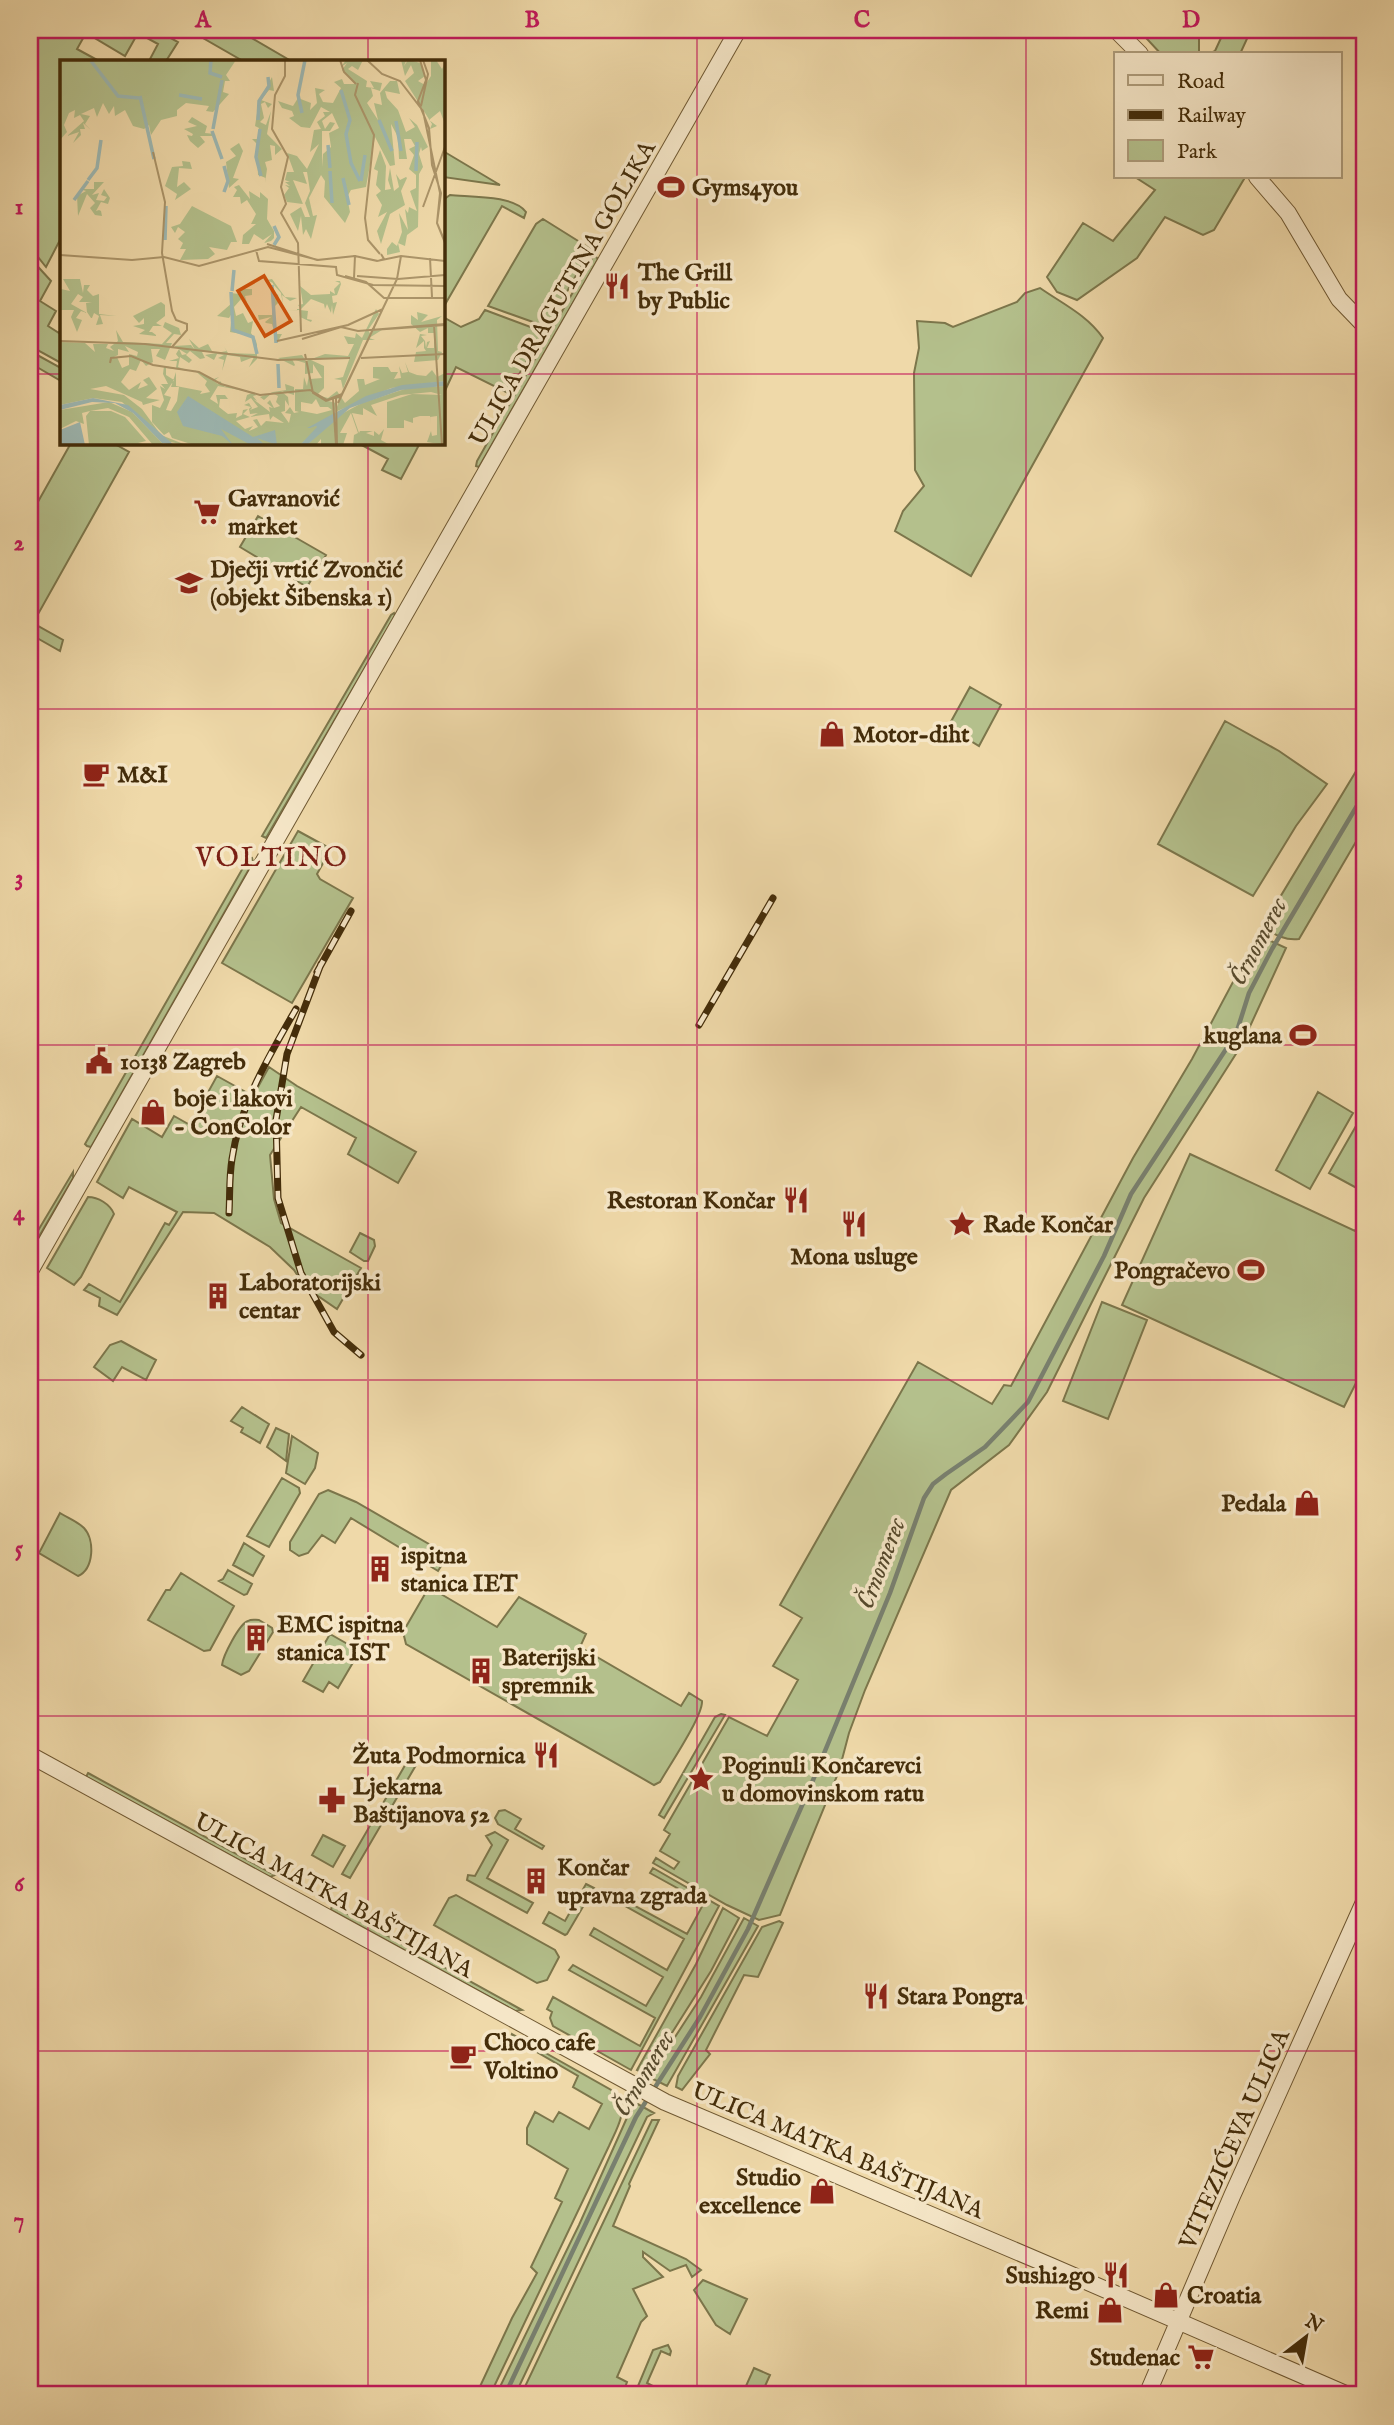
<svg xmlns="http://www.w3.org/2000/svg" width="1394" height="2425" viewBox="0 0 1394 2425" font-family="'IM FELL English',serif">
	<rect width="100%" height="100%" fill="#efd9a9"/>
	<filter id="stains"><feTurbulence type="fractalNoise" baseFrequency=".00286" numOctaves="4"/><feColorMatrix values="0 0 0 0 .2 0 0 0 0 .09 0 0 0 0 .02 0 0 0 .5 -.17"/></filter>
	<radialGradient id="worn" r=".72"><stop offset=".6" stop-color="#630" stop-opacity="0"/><stop offset="1" stop-color="#630" stop-opacity=".3"/></radialGradient>
	<!-- green -->
	<path fill="#b4c08c" stroke="#7c764b" stroke-width="2" d="M42 30H162L165 35 178 42 166 61H149L158 44 138 33 125 56 86 33 77 49 99 61H61V238L46 267 30 247V49Z
		M189 30H238L291 61H243Z
		M1154 30H1199V54H1161L1147 39Z
		M1216 30H1251L1240 54H1209L1215 51 1221 38Z
		M443 151 500 185 443 177Z
		M1135 177H1241L1244 179 1214 230 1203 235 1165 217 1137 258 1077 300 1057 292 1047 277 1083 223 1113 241 1155 190Z
		M450 195C470 197 514 195 526 212L524 218 502 206 443 308V200Z
		M543 219 591 249 547 327 488 306 536 224Z
		M594 255 598 259 479 467 476 466 477 461Z
		M30 258 51 281 40 301 56 311 48 326 59 333 61 329V363L30 346Z
		M1040 288C1063 304 1087 315 1103 338L971 576 895 531 903 511 924 486 915 470 914 373 919 348 917 321 945 323 953 327 1017 302 1025 293Z
		M485 310 544 332 508 393 456 367 443 395V317L461 327 479 319Z
		M30 351 61 368V381L30 363Z
		M71 443H113L129 452 33 623 63 640 60 651 30 634V516Z
		M358 443H420L401 479 382 470 388 459Z
		M258 516 326 555 307 587 240 547Z
		M394 613 395 616 266 838 262 836 391 615Z
		M970 687 1001 705 979 746 948 727Z
		M1225 721 1279 751 1327 784 1296 826 1253 896 1158 844Z
		M1364 758V828L1299 939C1285 941 1274 934 1262 927Z
		M298 831 331 849 317 874 320 879 353 898 292 1003 222 963Z
		M252 858 253 862 91 1147 87 1146 85 1144 248 859Z
		M1258 935 1286 948 1241 1046 1144 1198 1047 1392 1009 1445 951 1490 865 1690 849 1733 839 1771 780 1915 759 1920 727 1905 653 1863 656 1858 674 1869 679 1862 660 1851 670 1834 664 1830 729 1717 767 1736 798 1680 773 1666 802 1618 780 1605 918 1362 992 1404 1004 1385 1011 1386 1133 1158 1192 1059Z
		M269 1067 297 1086 416 1152 398 1183 348 1154 356 1138 301 1107 270 1155 274 1199 281 1223 361 1268 337 1309 305 1287 294 1270 270 1247 214 1213 183 1212 117 1315 99 1306 100 1298 84 1290 89 1284 120 1302 165 1223 169 1225 177 1212 129 1187 123 1198 97 1182 132 1119 162 1137 174 1116 190 1125 217 1076 253 1096Z
		M1318 1092 1353 1113 1310 1189 1276 1170Z
		M1364 1112V1192L1329 1173Z
		M1190 1154 1355 1231 1364 1214V1367L1344 1407 1122 1305Z
		M73 1172V1178L30 1252V1244Z
		M88 1197C98 1197 110 1204 114 1214L81 1277 74 1285 47 1268Z
		M360 1233 374 1240 375 1246 368 1261H364L350 1252Z
		M1102 1302 1147 1320 1108 1419 1063 1401Z
		M121 1341 156 1360 146 1380 122 1367 113 1381 94 1367 110 1345Z
		M242 1407 269 1424 260 1443 241 1432 243 1428 231 1421Z
		M276 1428 289 1434 286 1461 267 1447Z
		M292 1436 318 1453 315 1468 305 1484 286 1473Z
		M282 1478 299 1488 300 1493 269 1547 247 1536Z
		M328 1490 356 1502 448 1555 438 1571 351 1518 335 1543 322 1535 308 1553 299 1556 290 1550V1542L319 1494Z
		M60 1513C68 1518 77 1521 84 1528 95 1540 94 1569 78 1576L39 1553Z
		M244 1543 264 1556 253 1576 233 1565Z
		M228 1570 252 1584 247 1594 244 1595 219 1581 223 1579Z
		M181 1573 234 1606 210 1650 204 1651 148 1620 166 1590H170Z
		M429 1587 497 1627 519 1597 586 1634 580 1647 681 1706 689 1693 702 1701C703 1716 669 1766 660 1782L654 1785 406 1644 403 1632Z
		M259 1620 272 1628 273 1632 249 1671 241 1675 222 1665C223 1656 239 1624 248 1621 251 1619 255 1620 259 1620Z
		M330 1634 358 1650V1654L338 1688 329 1682 323 1692 303 1681Z
		M721 1714 725 1715 664 1818 659 1815 715 1717Z
		M411 1755 419 1760 350 1878 342 1874Z
		M88 1773 275 1875 270 1877 86 1777Z
		M505 1810 521 1819 515 1829 544 1846 542 1849 498 1824 495 1818 499 1811Z
		M495 1832 508 1840 487 1878 533 1903 527 1913 467 1880 468 1875 475 1876 492 1845 486 1836Z
		M323 1835 345 1846 333 1867 312 1855Z
		M653 1868 719 1906 631 2070 553 2026 550 2018 552 2012 547 2009 553 1997 640 2046 655 2018 569 1970 573 1965 646 2006 663 1977 590 1935 594 1928 667 1970 684 1939 611 1898 613 1894 687 1934 704 1903 650 1873Z
		M586 1884 594 1888 567 1934 565 1935 543 1923 549 1912 565 1921Z
		M456 1895 555 1950 559 1957 547 1980 537 1983 434 1925 449 1898Z
		M332 1905 522 2010 515 2011 331 1910Z
		M723 1908 739 1918 711 1971 646 2074 637 2070 696 1964Z
		M744 1918 758 1926 667 2086 649 2077 701 1997Z
		M779 1921 783 1923 758 1977 744 1975 706 2050 710 2054 682 2090 676 2087 678 2076 762 1927Z
		M512 2034 620 2095C627 2113 616 2130 609 2146L490 2395H476L512 2318 537 2273 531 2267 562 2202 555 2198 568 2169 527 2144V2128L535 2112 553 2122 559 2112 589 2129 602 2104 573 2087 578 2076 511 2037Z
		M634 2102 654 2113 647 2117 515 2395H496L579 2225Z
		M652 2120H659L629 2184 630 2186 613 2226 686 2259 701 2270 692 2277 686 2265 670 2271 643 2252V2257L663 2277 633 2289 647 2316 641 2322 617 2377 627 2382 623 2393 618 2395H521Z
		M703 2280 747 2299 730 2334 716 2325 694 2290Z
		M668 2345 671 2351 670 2355 661 2351 647 2383 670 2395H653L651 2391 641 2394 638 2386 653 2350Z
		M754 2368 770 2375 761 2395H742Z"/>
	<g fill="none" stroke-linecap="round" stroke-linejoin="round">
		<!-- stream -->
		<path stroke="#79806f" stroke-width="4.5" d="M505 2395 636 2117 700 2017 748 1929 811 1785 890 1593 924 1498 933 1484 946 1474 985 1447 1028 1402 1104 1256 1131 1194 1236 1034 1249 993 1272 949 1364 794"/>
		<!-- minor casing -->
		<g stroke="#6f5832" stroke-width="18">
			<path id="minor" d="M1116 30 1140 54
				M1257 177 1288 213 1339 299 1364 325
				M30 1271 738 30
				M30 1755 665 2102 1051 2266 1348 2395
				M1147 2395 1232 2196 1364 1902"/>
		</g>
		<!-- minor -->
		<use href="#minor" stroke="#f5e6c7" stroke-width="16"/>
		<!-- rail casing -->
		<g stroke="#442d0a" stroke-width="7">
			<path id="rail" d="M321 964 287 1054 276 1120 278 1198 301 1273 334 1332 361 1355
				M317 972 351 911
				M699 1025 773 898
				M229 1213C230 1196 229 1177 232 1159 240 1104 269 1056 296 1009"/>
		</g>
		<!-- rail -->
		<use href="#rail" stroke="#f5e6c7" stroke-width="4.5" stroke-dasharray="13" stroke-linecap="butt"/>
	</g>
	<!-- grid -->
	<path fill="none" stroke="#c2185b" stroke-width="2" stroke-opacity="0.55" d="M368 30V61M697 30V2395M1026 30V2395M30 374H61M443 374H1364M368 443V2395M30 709H1364M30 1045H1364M30 1380H1364M30 1716H1364M30 2051H1364"/>
	<!-- icons -->
	<defs>
		<g id="stadium-bare" transform="scale(2.1)"><path d="M0-5a6.5 5 0 1 0 0 10a6.5 5 0 1 0 0-10ZM-3.5-1.8h7v3.6h-7Z" fill="#8f2418" stroke="#f5e6c7" stroke-width="2.5" paint-order="stroke"/></g>
		<g id="restaurant-bare" transform="scale(2.1)"><path d="M-5-6h1v4h1v-4h1v4h1v-4h1v5L-1.5 .5V6h-2V.5L-5-1ZM5-6V6H3V1.5H1.5Q1.5-4 5-6Z" fill="#8f2418" stroke="#f5e6c7" stroke-width="2.5" paint-order="stroke"/></g>
		<g id="supermarket-bare" transform="scale(2.1)"><path d="M-6-5.5h2.5l.6 2H6L4.5 2H-2.5L-4.4-4H-6ZM-1.5 3.2a1.3 1.3 0 1 0 .1 0ZM3 3.2a1.3 1.3 0 1 0 .1 0Z" fill="#8f2418" stroke="#f5e6c7" stroke-width="2.5" paint-order="stroke"/></g>
		<g id="school-bare" transform="scale(2.1)"><path d="M0-5L7-2L0 1L-7-2ZM-4 1L0 2.5L4 1V4Q0 6-4 4Z" fill="#8f2418" stroke="#f5e6c7" stroke-width="2.5" paint-order="stroke"/></g>
		<g id="shop-bare" transform="scale(2.1)"><path d="M-5-2.5h2.3a2.7 3.5 0 0 1 5.4 0H5L5.5 6h-11ZM-1.5-2.5h3a1.5 2.3 0 0 0-3 0Z" fill="#8f2418" stroke="#f5e6c7" stroke-width="2.5" paint-order="stroke"/></g>
		<g id="cafe-bare" transform="scale(2.1)"><path d="M-5.5-4.5H6V0H3Q3 3.5 0 3.5H-2.5Q-5.5 3.5-5.5 0ZM3-3.2v2h1.7v-2ZM-6 4.5H4V6H-6Z" fill="#8f2418" stroke="#f5e6c7" stroke-width="2.5" paint-order="stroke"/></g>
		<g id="civic-bare" transform="scale(2.1)"><path d="M-.6-6.5H3V-4.5H.6V-3L4-1V1h2V6H-6V1h2V-1L-.6-3ZM-1.2 2.5V6h2.4V2.5Z" fill="#8f2418" stroke="#f5e6c7" stroke-width="2.5" paint-order="stroke"/></g>
		<g id="sight-bare" transform="scale(2.1)"><path d="M0-6L1.8-2.2L6-1.7L2.9 1.2L3.7 5.4L0 3.3L-3.7 5.4L-2.9 1.2L-6-1.7L-1.8-2.2Z" fill="#8f2418" stroke="#f5e6c7" stroke-width="2.5" paint-order="stroke"/></g>
		<g id="building-bare" transform="scale(2.1)"><path d="M-4-6H4V6H1V3H-1V6H-4ZM-2.5-4.3h1.7v1.8h-1.7ZM.8-4.3h1.7v1.8H.8ZM-2.5-1h1.7V.8h-1.7ZM.8-1h1.7V.8H.8Z" fill="#8f2418" stroke="#f5e6c7" stroke-width="2.5" paint-order="stroke"/></g>
		<g id="pharmacy-bare" transform="scale(2.1)"><path d="M-2-6h4v4h4v4h-4v4h-4v-4h-4v-4h4Z" fill="#8f2418" stroke="#f5e6c7" stroke-width="2.5" paint-order="stroke"/></g>
	</defs>
	<g fill-rule="evenodd">
		<use href="#stadium-bare" x="671" y="187"/>
		<use href="#restaurant-bare" x="617" y="286"/>
		<use href="#supermarket-bare" x="207" y="512"/>
		<use href="#school-bare" x="189" y="583"/>
		<use href="#shop-bare" x="832" y="734"/>
		<use href="#cafe-bare" x="96" y="774"/>
		<use href="#stadium-bare" x="1303" y="1035"/>
		<use href="#civic-bare" x="99" y="1061"/>
		<use href="#shop-bare" x="153" y="1112"/>
		<use href="#restaurant-bare" x="796" y="1200"/>
		<use href="#restaurant-bare" x="854" y="1224"/>
		<use href="#sight-bare" x="962" y="1224"/>
		<use href="#stadium-bare" x="1251" y="1270"/>
		<use href="#building-bare" x="218" y="1296"/>
		<use href="#shop-bare" x="1307" y="1503"/>
		<use href="#building-bare" x="380" y="1569"/>
		<use href="#building-bare" x="256" y="1638"/>
		<use href="#building-bare" x="481" y="1671"/>
		<use href="#restaurant-bare" x="546" y="1755"/>
		<use href="#sight-bare" x="701" y="1779"/>
		<use href="#pharmacy-bare" x="332" y="1800"/>
		<use href="#building-bare" x="536" y="1881"/>
		<use href="#restaurant-bare" x="876" y="1996"/>
		<use href="#cafe-bare" x="463" y="2056"/>
		<use href="#shop-bare" x="822" y="2191"/>
		<use href="#restaurant-bare" x="1116" y="2275"/>
		<use href="#shop-bare" x="1166" y="2295"/>
		<use href="#shop-bare" x="1110" y="2310"/>
		<use href="#supermarket-bare" x="1201" y="2357"/>
	</g>
	<g text-anchor="middle" stroke-width="7" stroke-linejoin="round" paint-order="stroke">
		<!-- poi labels -->
		<g font-size="24" font-weight="bold" fill="#442d0a" stroke="#f5e6c7" text-anchor="start">
			<text x="692" y="195">Gyms4you</text>
			<text x="638" y="280">The Grill<tspan x="638" dy="28">by Public</tspan></text>
			<text x="228" y="506">Gavranović<tspan x="228" dy="28">market</tspan></text>
			<text x="210" y="577">Dječji vrtić Zvončić<tspan x="210" dy="28">(objekt Šibenska 1)</tspan></text>
			<text x="853" y="742">Motor-diht</text>
			<text x="117" y="782">M&amp;I</text>
			<text x="1282" y="1043" text-anchor="end">kuglana</text>
			<text x="120" y="1069">10138 Zagreb</text>
			<text x="174" y="1106">boje i lakovi<tspan x="174" dy="28">- ConColor</tspan></text>
			<text x="775" y="1208" text-anchor="end">Restoran Končar</text>
			<text x="983" y="1232">Rade Končar</text>
			<text x="854" y="1264" text-anchor="middle">Mona usluge</text>
			<text x="1230" y="1278" text-anchor="end">Pongračevo</text>
			<text x="239" y="1290">Laboratorijski<tspan x="239" dy="28">centar</tspan></text>
			<text x="1286" y="1511" text-anchor="end">Pedala</text>
			<text x="401" y="1563">ispitna<tspan x="401" dy="28">stanica IET</tspan></text>
			<text x="277" y="1632">EMC ispitna<tspan x="277" dy="28">stanica IST</tspan></text>
			<text x="502" y="1665">Baterijski<tspan x="502" dy="28">spremnik</tspan></text>
			<text x="525" y="1763" text-anchor="end">Žuta Podmornica</text>
			<text x="722" y="1773">Poginuli Končarevci<tspan x="722" dy="28">u domovinskom ratu</tspan></text>
			<text x="353" y="1794">Ljekarna<tspan x="353" dy="28">Baštijanova 52</tspan></text>
			<text x="557" y="1875">Končar<tspan x="557" dy="28">upravna zgrada</tspan></text>
			<text x="897" y="2004">Stara Pongra</text>
			<text x="484" y="2050">Choco cafe<tspan x="484" dy="28">Voltino</tspan></text>
			<text x="801" y="2185" text-anchor="end">Studio<tspan x="801" dy="28">excellence</tspan></text>
			<text x="1095" y="2283" text-anchor="end">Sushi2go</text>
			<text x="1187" y="2303">Croatia</text>
			<text x="1089" y="2318" text-anchor="end">Remi</text>
			<text x="1180" y="2365" text-anchor="end">Studenac</text>
		</g>
		<!-- street labels -->
		<g font-size="24" fill="#442d0a" stroke="#f5e6c7">
			<text transform="translate(562 293) rotate(-60)" y="8">ULICA DRAGUTINA GOLIKA</text>
			<text transform="translate(334 1895) rotate(29)" y="8">ULICA MATKA BAŠTIJANA</text>
			<text transform="translate(1234 2139) rotate(-66)" y="8">VITEZIĆEVA ULICA</text>
			<text transform="translate(838 2150) rotate(23)" y="8">ULICA MATKA BAŠTIJANA</text>
		</g>
		<!-- water labels -->
		<g font-size="26" font-style="italic" fill="#56492c" stroke="#f5e6c7">
			<text transform="translate(1257 941) rotate(-62)" y="9">Črnomerec</text>
			<text transform="translate(880 1563) rotate(-69)" y="9">Črnomerec</text>
			<text transform="translate(643 2073) rotate(-59)" y="9">Črnomerec</text>
		</g>
		<!-- quarter labels -->
		<g font-size="28" letter-spacing="2" fill="#7a1f14" stroke="#f5e6c7">
			<text x="272" y="866">VOLTINO</text>
		</g>
	</g>
	<!-- overview -->
	<g transform="translate(60 60)">
		<rect width="385" height="385" fill="#efd9a9"/>
		<path d="M0 0H176L166 15 170 21H165L163 32 169 34 153 52 146 51 149 46 126 43 117 50V56L101 60 91 75 89 65 84 69 73 66 65 50 55 56 54 46 49 54 43 43 37 57 34 48 21 54 30 56 25 64 31 70 23 63 25 69H20L21 75 13 83 19 72 7 76 24 61 20 55 14 58 15 50 9 53 4 65 7 72 0 80ZM286 0H303L298 10 292 6 288 9 307 21 306 27 314 28 310 21 322 23 320 31 311 28 313 36 307 43 318 60 314 43 322 45 320 33 330 21H337L340 34 325 31 327 38 338 50 346 72 355 67 349 58 357 65 368 87 362 91 361 87 359 94 363 107 359 114 358 167 347 175 345 186 338 183 340 192 327 195V189L332 182 337 186 342 172 339 153 348 170 345 149 348 153 349 147 357 151 350 131 356 128V115L349 109 354 95 349 89 355 86 351 79H344L347 99H339L338 77 331 64 335 105 330 106 315 77 306 127 291 130 287 137 290 152 285 163 264 137 265 121 261 115 249 138 253 156 257 155 251 179 246 169 243 175 241 156 238 171 230 154 241 147 245 157H250L245 143 250 131 247 112H243L247 124 233 120 243 144 227 142 224 135 229 128 225 125 230 126 225 122H230L225 120 227 112H234L227 93 237 96 247 109 259 84 250 92 254 70 261 69 257 62 265 56 263 52H270L261 47 250 68 241 67 229 58 234 56 232 51 222 48 218 41 233 46 238 38 251 43 250 50 257 43 255 28 265 30 259 34 263 42 273 43 281 28 274 22 282 19 284 24H295L282 10 287 3 281 7ZM272 53 279 68 269 73 271 87 263 94 262 107V71H270L275 63 270 62 265 69 262 61ZM341 0 346 1 344 6 348 0 361 3 365 16 358 21 365 25 371 16V1L367 0H376L382 9 385 3V64L380 51 369 60 377 66 370 69 372 64 345 21 354 13 351 5 345 16ZM212 17 214 31 209 30 201 40 212 44 208 48 205 42 201 44 204 58 200 62 206 65 211 51 207 74 222 89 215 95V86L210 85 212 100 205 102 207 109 205 123 206 118 198 115 197 84 192 79H199V68L195 66 199 41ZM132 57 147 66 145 73 155 74 156 84 154 76H140L145 82 138 88 130 81 127 75 132 76 133 74 124 69 137 66 128 62ZM179 83 183 91 173 118 179 119 169 128 166 102 176 96 170 89ZM320 90 326 106 325 130 331 129 328 120 330 108 334 131 339 127 336 114 340 120 346 117 347 118 341 131 345 145 330 154 321 184 317 171 327 152 318 157 322 145 316 135 321 131 316 125 318 111 314 109ZM122 101 130 102 132 109 119 108 117 127 124 122 131 129 115 140 117 134 105 126 112 107 123 106ZM34 122H44L32 135 39 133 36 140 44 141 47 137 41 135 44 129 50 138 48 144 41 142 36 151 39 150 41 151 42 156 35 155 30 148 35 143 27 134 18 156 17 136 26 131 20 129H34ZM179 125 190 139 189 131 200 138V132L208 139 207 159 214 171V178L211 181 204 183 212 174 203 180 194 174 189 184H182L183 175 196 164H191L196 154 187 140 181 144 180 137H173L177 130 174 127ZM132 146 171 166 177 182H171L167 190 149 187 155 194 148 199 120 200 126 189H120L123 183 118 179 125 172 118 167 115 173 111 167 120 164ZM3 219H20L23 233 24 225H30L27 230 33 236 39 234V254L57 256 40 255 43 264 36 265 39 256 34 253 32 258H31L27 252 26 243 32 242H19L23 237 18 234 11 244 27 253 21 251 16 258 22 260 17 272 11 257 14 250H0L1 229 10 231ZM212 219 225 237 237 238 230 241 222 235 223 245 221 233 213 224V239L218 234 219 242 213 248 214 263 217 274H222L217 283 212 264 206 263 205 262 211 257 199 260 198 255H212L213 223 207 220ZM275 221H280L281 224 277 235 272 236 273 243 277 242 273 255 272 245 271 253 267 244 265 249 264 244 251 239 240 250 248 251 247 259 252 260 251 262 240 257 239 250 227 251 237 250V245V249H241L238 245 243 244 240 226 251 235 270 234V231L275 234 274 229 280 223ZM181 229H192V235L185 236 187 243 182 238 174 247 176 256 183 253 188 263 193 261 191 273 196 281 197 285V299L189 307 194 297 181 302 180 297 167 295 162 311 164 300 158 298 164 295 157 294 154 300 145 295 167 291 164 287 168 293 196 294 192 276 170 272 172 253 169 258 157 256 172 243 171 233 179 234ZM101 242 105 245V256L96 263 102 266H93L89 272H92L96 275V276L79 274 85 270 73 266 84 264V258L79 263 73 256ZM316 249 319 254 308 270 311 275 313 271 322 270 309 278 315 280H303L283 329 281 320 274 319 283 317 290 297 251 300 264 306V328L257 335 268 338 277 331 285 343 299 331 297 319H304L305 325 320 319 313 318V307H328L331 312H338L334 319 341 318 339 306 342 313 348 312 345 302 349 312 357 315 366 316 372 310 377 317 385 313V321L331 328 275 352 280 339 272 338 268 341 276 343 274 354 240 385H134L112 378 109 372 104 375 92 362V345L100 348 104 340 100 326 105 329 101 324H108L103 314 104 306 116 308 117 301H109L119 298 116 294 119 289 122 295 127 294 114 286 131 285 135 290 129 279 139 288 148 284 152 291 142 292 145 298 140 299 130 291 126 295 132 300 129 303 120 297 118 307 130 311 106 308V315L114 320 104 335 111 337 106 350 111 351 117 341 119 327H111L116 312V326L142 331 140 334 150 332 145 325 147 321 134 310 154 319 159 317 154 321 158 324 160 321 165 327 166 326 181 329 190 332 158 326 150 339 158 344 156 335H165L168 339H160L159 347 168 354 177 353 176 358 182 355 183 350 188 349 183 354 190 357 176 361 185 369 193 366 189 371 198 367 193 360 197 359 201 366 206 361 224 363 213 356 210 360 209 354 190 357 198 353 190 354 189 349 191 347 184 345 189 343 192 348 190 350 198 347 191 338 185 342 187 335 192 333 197 335 193 336 197 341 193 339 210 352 209 347 213 348 207 343 210 340 214 348 220 346 216 342 218 336 212 333 204 340 200 337 213 332 226 330 225 324 234 327V335L221 331 228 337 229 346 225 340V351L221 352 229 363 231 354 225 353 230 347 234 353 239 352 235 351V329H243L244 317 247 326 249 314 250 319 262 318 253 304V313L245 314V303L232 299 235 305 234 306 218 298 242 295 246 301 265 294 288 296 294 284H288L284 276 295 278 296 273 302 278ZM256 339 260 347H268L272 350 257 354 241 351V342L252 344ZM357 252 368 255 361 262 382 256 377 260 378 291 382 292 378 300 354 302 356 292 366 291 364 288V281L356 288 360 274 367 275 361 276 365 281 366 288 367 282 370 281 367 288H374V273H368V268L360 272 351 264V255L358 260ZM105 262 119 268 121 275 114 274 106 283H112L105 300 96 296 100 289H91L93 302 86 306 81 300 76 311 70 309 61 322 69 330 81 322 78 329 88 325 83 320 89 317 97 329 86 338 100 340 83 345 82 342 46 326 30 329 64 335 82 349 101 375 126 385 105 381 62 342 33 338 0 345V282L25 283 35 292 33 284H48L46 288 54 291 50 287 58 281 56 270 63 282 102 284 112 273 103 267ZM65 286 78 292 77 296 69 294V305L62 308 57 297 50 299 58 295V289L69 292ZM385 326V385L367 382 371 371 372 376 377 375V356L370 357 371 365 370 356H360L353 358V363L344 360V368H327V342L352 334 382 335 371 332 341 335 311 345 317 356 303 348V355L292 353 299 373 300 371H313L306 373 314 376V371L319 375 324 369 321 380 330 385H293L294 375 298 373 291 353 280 373H287L283 385H261V379L256 385H247L274 359 277 367 276 357 302 343 348 328ZM49 342 72 352 104 385H93L69 357 48 348 30 351H51L65 357 86 381 78 383 88 385H29L26 356 30 351 22 353 24 364 16 361 0 369V350Z" fill="#b4c08c" fill-rule="evenodd"/>
		<path d="M385 321V326L341 330 290 348 247 385H240L257 367 256 366 250 368H247L306 336 342 325ZM128 336 193 377 215 370 217 385 197 378 205 385H191L161 369 173 385 162 376 123 366 117 352ZM33 338 68 345 114 385 102 383 73 353 55 343 32 342 0 350V345ZM20 362 25 385H0V370Z" fill="#9db8b3"/>
		<path fill="none" stroke="#9db8b3" stroke-width="3.5" d="M151 0 150 13 162 17M31 1 58 36 79 38M281 30 290 60 286 74 291 103 300 121M119 35 142 39M80 36 94 99M242 53 238 35 245 0M198 60 199 41 209 26 208 17M319 60 332 91M336 61 341 91M153 69 162 20M200 69 196 97 201 116M152 71 162 99M268 85 270 108M164 106 168 121 164 132M270 111 272 143M356 111 357 82M283 118 289 145M28 120 37 108 41 80M301 121 305 95M14 140 28 121M105 180 106 146M214 185 219 177 214 166M212 225 216 283M172 231 174 210M171 232 173 270 193 277 197 294M218 304 219 328"/>
		<path fill="none" stroke="#ab9469" stroke-width="2" d="M225 0V16L215 35 212 69 228 97 221 127 226 144 221 153 238 183 241 272M280 0 284 12 296 24M307 0 322 14 340 21 363 51 380 133 377 163 385 182M360 0 366 20 358 41 369 68 372 105 381 133 377 163 385 183M298 23 295 35 314 75 305 158 308 180 320 194M361 46 368 14 363 0M93 92 105 142 102 193 112 251 116 260 127 264V270L112 287M363 147 385 87M207 184 257 200 295 196 317 201 341 196 385 201M196 190 199 201 276 207 277 215 313 225 385 226M0 195 72 200 104 197 139 206 208 187 258 200 295 196 318 201 324 199 321 194M370 198 372 237M285 216 306 222 324 238H385M297 216 338 219 385 215M294 218 295 196M374 265 382 385M312 270 385 265M242 279 281 267 298 271 385 264M0 281 85 284 218 300 290 298M221 281H217L288 265 323 249M245 294 253 333 266 341 281 336 337 219M301 298 385 294M51 299 50 303 51 298 71 296 93 305 139 312 161 324 200 335 250 330 267 340 282 334M276 338 277 385M273 339 276 385M278 343 337 219 341 196"/>
		<path fill="#cf520c" fill-opacity="0.15" stroke="#cf520c" stroke-width="3.5" d="M204 216 231 261 205 276 178 231Z"/>
		<rect width="385" height="385" fill="none" stroke="#442d0a" stroke-width="3.5"/>
	</g>
	<!-- margin -->
	<rect width="1394" height="2425" fill="none" stroke="#efd9a9" stroke-width="77"/>
	<!-- legend -->
	<rect x="1114" y="52" width="228" height="126" fill="#f5e6c7" stroke="#ae9c7b" stroke-width="2"/>
	<rect x="1128" y="75" width="35" height="10" fill="#f5e6c7" stroke="#ae9c7b" stroke-width="2"/>
	<text x="1177" y="88" font-size="21" fill="#442d0a">Road</text>
	<rect x="1128" y="110" width="35" height="10" fill="#442d0a" stroke="#ae9c7b" stroke-width="2"/>
	<text x="1177" y="122" font-size="21" fill="#442d0a">Railway</text>
	<rect x="1128" y="140" width="35" height="21" fill="#b4c08c" stroke="#ae9c7b" stroke-width="2"/>
	<text x="1177" y="158" font-size="21" fill="#442d0a">Park</text>
	<!-- north arrow -->
	<g transform="translate(1306 2337) rotate(31)" stroke="#f5e6c7" stroke-width="5" paint-order="stroke">
	<path d="M0-5L12 26L0 18L-12 26Z" fill="#442d0a"/>
	<text y="-10" font-size="19" font-weight="bold" text-anchor="middle" fill="#442d0a">N</text>
	</g>
	<rect x="38" y="38" width="1318" height="2348" fill="none" stroke="#c2185b" stroke-width="2.5"/>
	<g font-size="23" text-anchor="middle" font-weight="bold" fill="#c2185b">
		<text x="203" y="27">A</text>
		<text x="532" y="27">B</text>
		<text x="862" y="27">C</text>
		<text x="1191" y="27">D</text>
		<text x="19" y="214">1</text>
		<text x="19" y="550">2</text>
		<text x="19" y="885">3</text>
		<text x="19" y="1220">4</text>
		<text x="19" y="1556">5</text>
		<text x="19" y="1891">6</text>
		<text x="19" y="2227">7</text>
	</g>
	<rect width="100%" height="100%" filter="url(#stains)"/>
	<rect width="100%" height="100%" fill="url(#worn)"/>
</svg>
